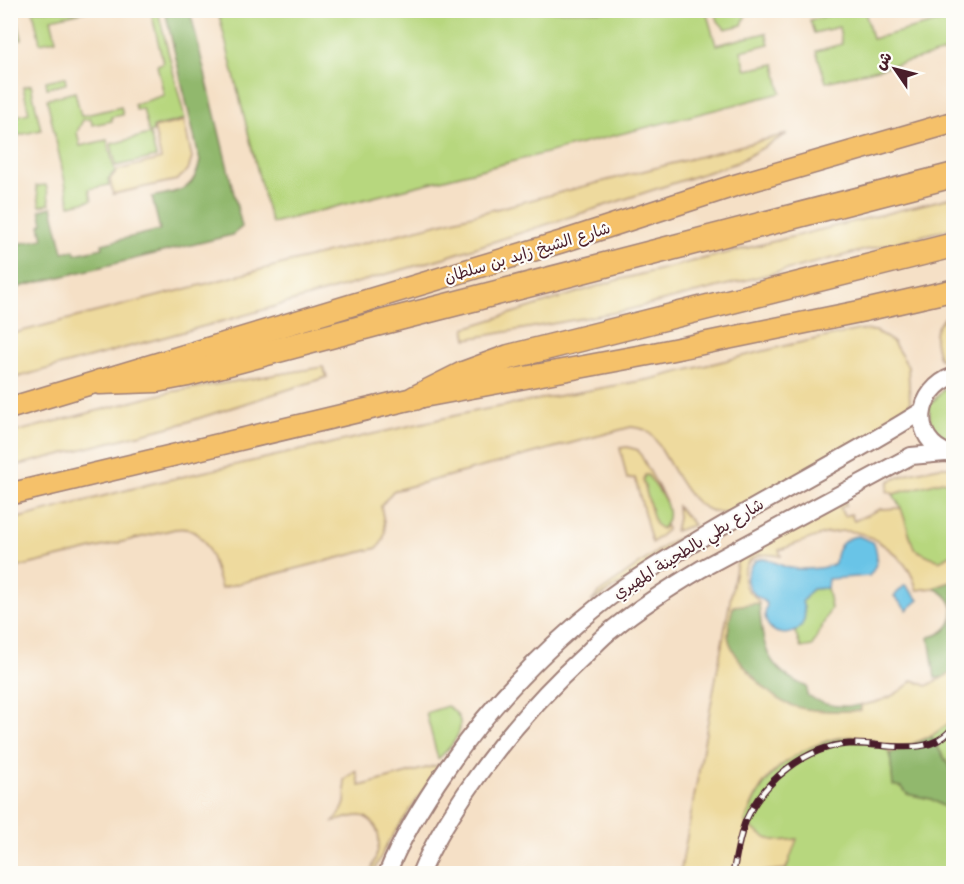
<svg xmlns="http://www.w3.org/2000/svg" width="964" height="884" viewBox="0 0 964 884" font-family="Mali,'Playpen Sans Arabic',sans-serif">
	<rect width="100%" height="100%" fill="#fdfcf7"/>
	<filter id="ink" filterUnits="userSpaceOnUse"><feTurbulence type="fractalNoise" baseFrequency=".0167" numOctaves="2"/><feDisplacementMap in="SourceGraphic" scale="12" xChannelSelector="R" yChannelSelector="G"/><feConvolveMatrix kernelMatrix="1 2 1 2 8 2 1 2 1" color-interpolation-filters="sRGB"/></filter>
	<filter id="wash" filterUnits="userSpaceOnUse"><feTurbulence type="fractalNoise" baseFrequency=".008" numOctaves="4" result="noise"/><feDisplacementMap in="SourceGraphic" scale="24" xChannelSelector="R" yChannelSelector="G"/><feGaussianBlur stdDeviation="1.35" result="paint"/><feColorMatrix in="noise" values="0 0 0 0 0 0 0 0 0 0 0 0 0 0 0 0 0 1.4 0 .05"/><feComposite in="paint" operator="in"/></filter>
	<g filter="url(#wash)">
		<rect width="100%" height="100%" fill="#f5e0c6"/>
		<!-- green -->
		<path fill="#b7d77e" stroke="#807b54" stroke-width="1.5" d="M10 11H15L22 39 18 40 15 30 11 31Z
			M33 11V10L87 11 51 19 56 40 40 43Z
			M151 11H158L185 119 153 127V132L149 133 143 109 136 110 134 105 164 95 157 65 163 63Z
			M218 11H706L716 45 766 33 769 44 741 51 746 70 775 64 781 93 272 223 266 205Z
			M715 11H747L742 25 725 29 718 21Z
			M846 11H865L872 39 953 18V50L826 82 816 51 842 44 839 27 814 33 810 20Z
			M65 77 66 84 47 88 46 81Z
			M31 85 41 130 11 137V117L29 113 23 87Z
			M75 92 81 116 121 107 123 115 111 117 112 121 92 125 91 119 83 120 77 132 80 146 107 140 115 171 108 179 109 185 89 189 92 200 70 205 47 99Z
			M150 134 156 157 116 166 111 144Z
			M46 185 50 204 40 206 36 186Z
			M953 387V451L931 436 929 406 943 390Z
			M645 475H648C658 489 679 512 662 529L655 524 643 480Z
			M942 481 953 483V554L939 561 914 549 901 508 893 494Z
			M827 588 831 608 812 646 801 648 795 632C804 624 807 613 802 602L812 589Z
			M447 706C474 721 454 745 438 759L426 713Z
			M953 720V773L931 736Z
			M849 737C891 741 890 745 893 785L902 787 907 794 931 799 953 812V873H785L796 839C772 844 763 839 745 822 764 771 795 745 849 737Z"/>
		<!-- forest -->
		<path fill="#91b86d" stroke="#6e6c4c" stroke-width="1.5" d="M165 11H190L242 227 232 235 11 289V245L43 239 40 225 43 223 40 210 52 207 63 252 74 250 75 254 103 248 102 244 160 230 152 197C179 191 194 192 200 161Z
			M953 581V672L947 677 935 678 929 637C959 632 961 598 933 588Z
			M759 603C763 645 764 669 807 687V695C823 706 842 708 861 705V711C837 711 810 713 787 704 768 696 728 654 728 634 728 625 731 615 733 606Z
			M931 736 953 773V812L931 799 907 794 902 787 893 785 890 753Z"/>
		<!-- sand -->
		<path fill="#eeda9e" stroke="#9c7c64" stroke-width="1.5" d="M184 121 192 158 188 170 177 180 113 194 110 179 118 170 161 159 154 128Z
			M787 134 736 163 446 257 249 314 11 379V334Z
			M953 197V228L623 311 467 339 465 328 614 281Z
			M953 312V368L939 358C932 336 932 325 953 312Z
			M859 330 876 331 893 342 908 366 910 403 898 422 730 513C692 516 679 478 662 451 658 444 655 437 648 432 644 428 636 428 631 427L393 491 381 506C383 521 390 537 377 548L221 588C213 565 208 523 175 529L11 569V520L150 484 476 411 651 379 784 346Z
			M323 367 327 377 181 424 11 467V433L170 392Z
			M627 447 638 450 666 501 648 475H645L643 480 655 524 662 529 666 525 667 530 652 543 635 478 627 479 620 448Z
			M940 467H953V483L942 481 893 494 887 491 889 481 910 473Z
			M844 500 846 505 840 508 844 516 851 514 854 521 880 509 901 508 914 549 939 561 953 554V581L933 588 917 590C915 583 912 575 908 569 896 551 868 531 846 531 824 531 800 543 779 550L781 556C774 555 763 553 757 556 744 561 740 578 747 589 751 595 757 596 759 603L733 606C731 615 728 625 728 634 728 654 768 696 787 704 810 713 836 711 861 711V705C883 702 898 695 913 680L927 686 953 672V720L931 736 890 753C859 716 795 749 769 777 757 790 751 806 745 822 763 839 772 844 797 839L786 869 745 874H680L738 557Z
			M677 506 694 525 675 531 678 518Z
			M693 533H705L591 602 600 592 672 541Z
			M441 764 387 844 373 873H370C376 857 385 839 373 823 370 820 366 816 361 816 353 815 341 820 333 822 347 807 347 800 344 780L356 771 360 786Z"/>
		<!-- water -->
		<path fill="#69c4e7" stroke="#5a7289" stroke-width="1.5" d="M858 536 873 542C879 554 878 566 869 576L828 579 827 588 812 589 802 602C818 643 754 645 767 604 762 598 754 596 750 589 746 583 746 576 749 570 759 547 776 566 790 568 802 570 820 569 832 565L835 563C836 548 842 538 858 536Z
			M905 585 919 600 907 610 894 596Z"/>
	</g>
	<g filter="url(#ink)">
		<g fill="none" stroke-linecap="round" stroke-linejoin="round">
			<!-- tertiary casing -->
			<g stroke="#a08078" stroke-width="20">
				<path id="tertiary" d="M950 454C909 440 916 389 954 376
					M387 874C402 836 425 800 448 767 492 703 545 648 606 600 633 579 662 562 690 545 766 498 846 459 922 411
					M420 874C432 845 448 820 465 794 500 742 541 695 587 653 596 644 604 635 614 628 641 606 671 587 701 569L911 456 945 453"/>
			</g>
			<!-- trunk casing -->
			<g stroke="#a08078" stroke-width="24">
				<path id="trunk" d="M10 408 564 241 733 186 954 122
					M10 494 415 398 651 354 862 311 954 290"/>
			</g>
			<!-- motorway casing -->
			<g stroke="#a08078" stroke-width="27">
				<path id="motorway" d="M100 382 156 380 188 374 376 324 954 175
					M415 398 463 374 509 357 954 245"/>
			</g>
			<!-- tertiary -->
			<use href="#tertiary" stroke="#fff" stroke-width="16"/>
			<!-- trunk -->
			<use href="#trunk" stroke="#f5c16b" stroke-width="21"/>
			<!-- motorway -->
			<use href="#motorway" stroke="#f5c16b" stroke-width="24"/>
			<!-- rail casing -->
			<g stroke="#4a1f2b" stroke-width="7">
				<path id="rail" d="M733 874C736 856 739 837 746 820 763 781 807 746 849 744 883 742 930 760 954 726"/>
			</g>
			<!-- rail -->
			<use href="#rail" stroke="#fdfcf7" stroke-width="4.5" stroke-dasharray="14" stroke-linecap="butt"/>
		</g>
	</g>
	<g text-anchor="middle" stroke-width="4.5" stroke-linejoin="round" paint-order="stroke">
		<!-- street labels -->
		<g font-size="16" fill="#4a1f2b" stroke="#fdfcf7">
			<text transform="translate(527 252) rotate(-17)" y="6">شارع الشيخ زايد بن سلطان</text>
			<text transform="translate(688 548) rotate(-32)" y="6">شارع بطي بالطحينة المهيري</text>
		</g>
	</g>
	<!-- margin -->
	<rect width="964" height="884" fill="none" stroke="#fdfcf7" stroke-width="36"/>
	<!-- north arrow -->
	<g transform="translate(895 69) rotate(305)" stroke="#fdfcf7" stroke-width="4.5" paint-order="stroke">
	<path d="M0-4.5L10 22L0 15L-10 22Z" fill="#4a1f2b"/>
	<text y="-9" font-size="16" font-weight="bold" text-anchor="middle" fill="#4a1f2b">ش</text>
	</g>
</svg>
